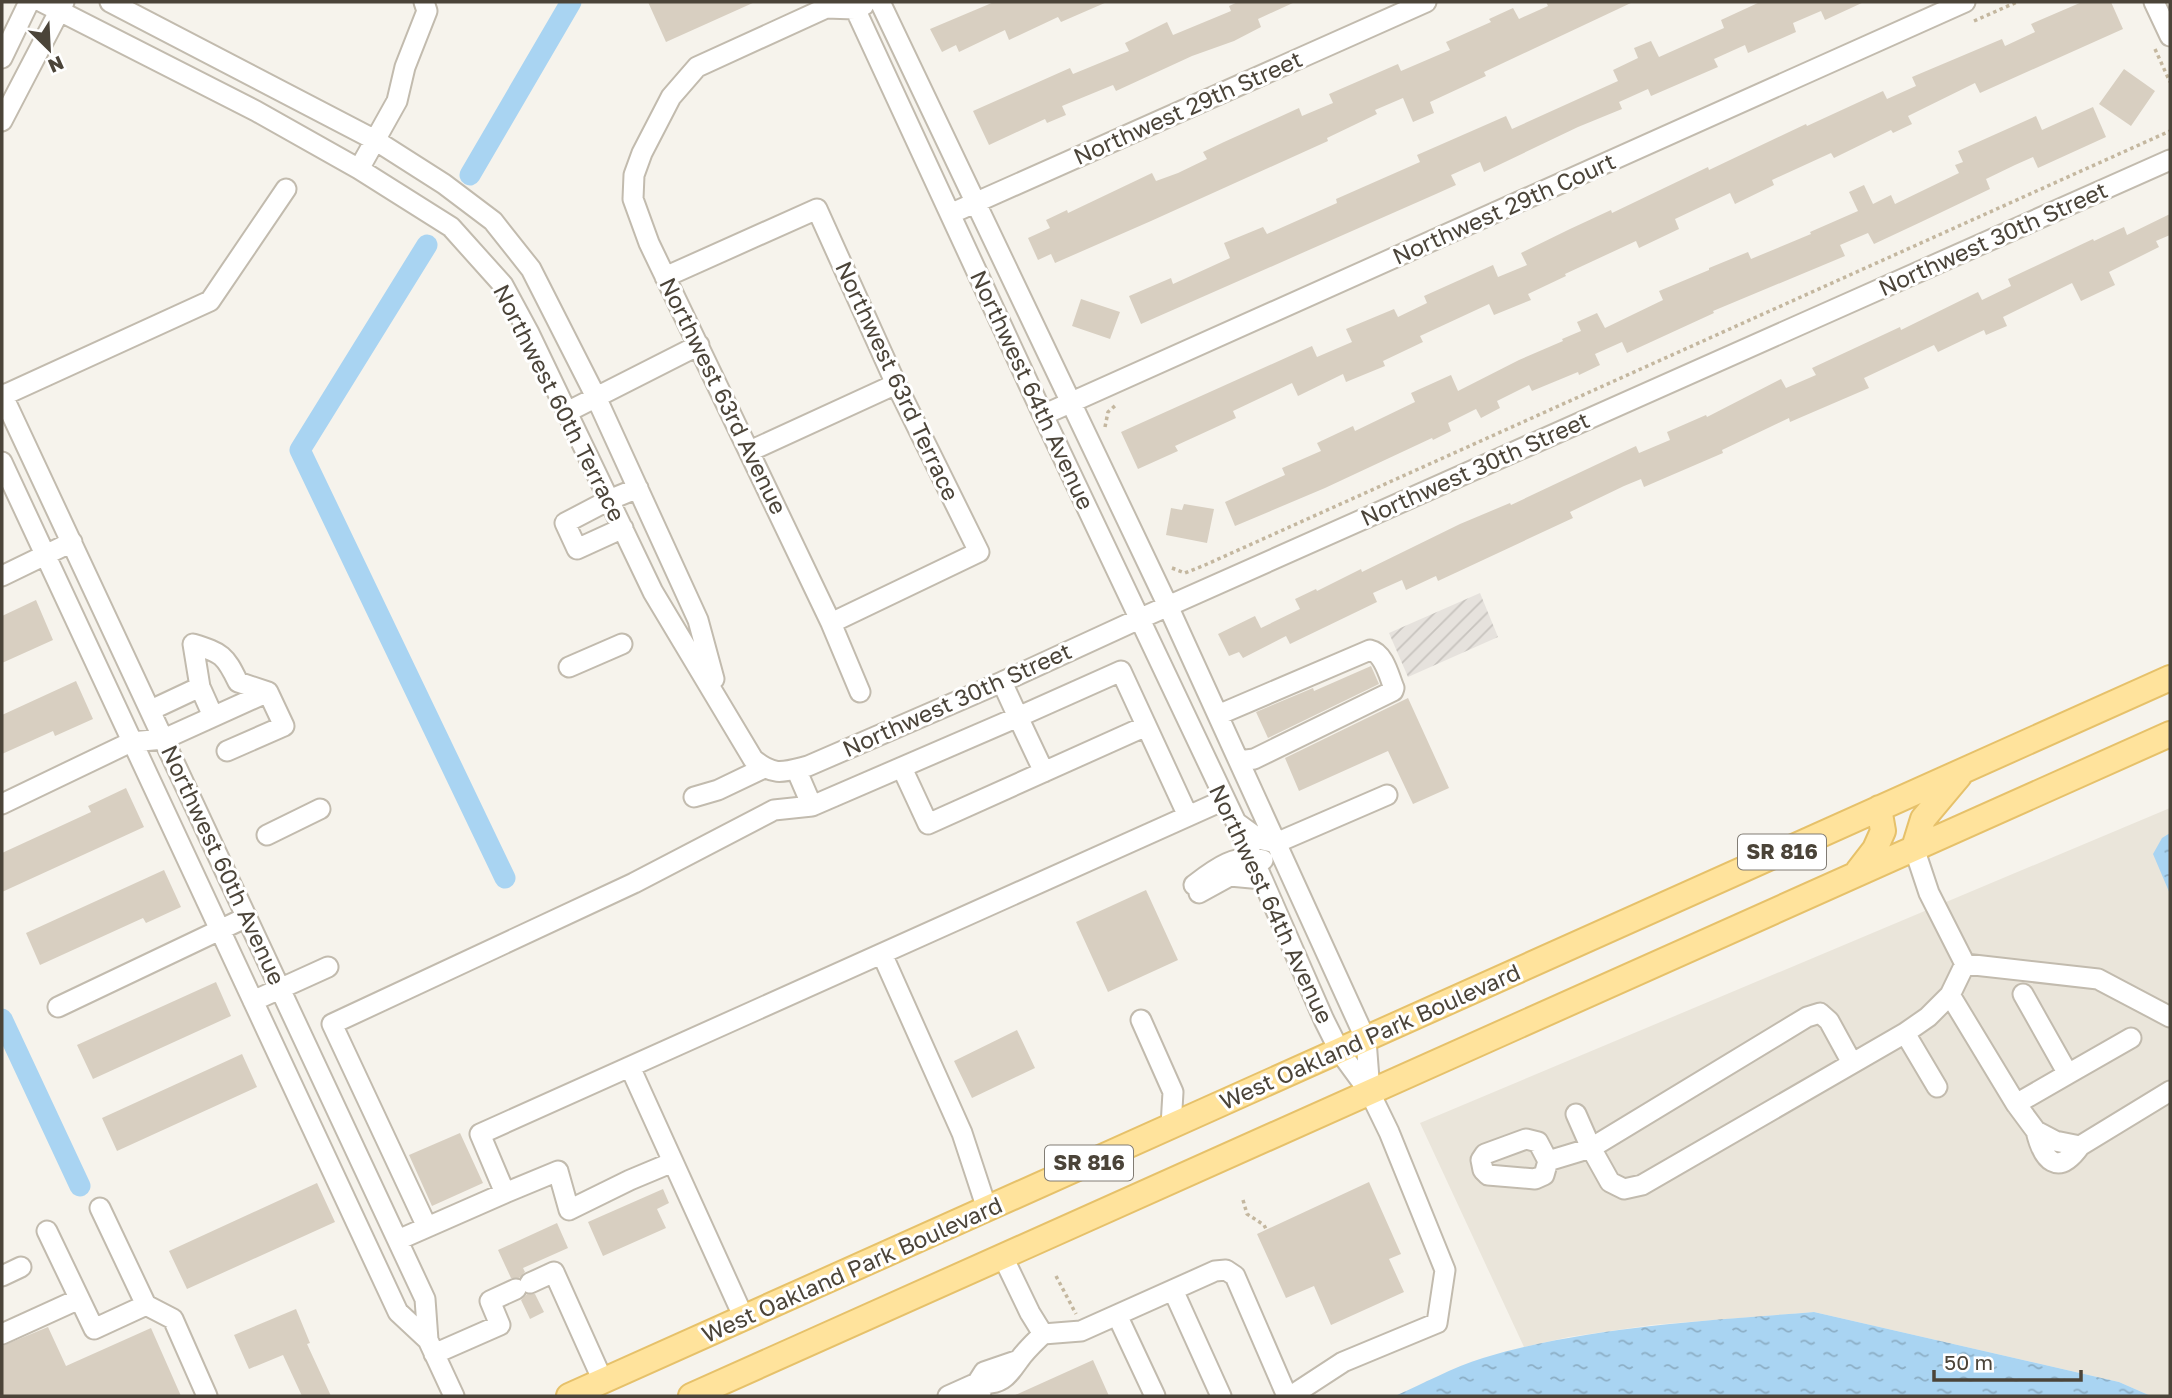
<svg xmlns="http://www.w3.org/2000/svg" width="2172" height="1398" viewBox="0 0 2172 1398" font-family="'Golos Text',sans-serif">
	<defs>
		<pattern id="industrial-furrows" width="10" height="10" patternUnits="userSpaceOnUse" patternTransform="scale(1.75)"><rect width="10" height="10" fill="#e6e2dd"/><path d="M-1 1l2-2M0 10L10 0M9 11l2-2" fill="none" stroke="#c7c3be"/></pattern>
		<pattern id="water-ripples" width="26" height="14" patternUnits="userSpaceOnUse" patternTransform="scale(1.75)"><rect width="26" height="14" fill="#a9d4f2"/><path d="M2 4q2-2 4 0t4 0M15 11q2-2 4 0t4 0" fill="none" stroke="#8caec5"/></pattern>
	</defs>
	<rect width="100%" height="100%" fill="#f6f3ec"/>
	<!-- residential -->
	<path fill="#eae5da" d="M2170 808V1396H2151L2119 1382 1814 1312 1652 1325 1569 1337 1524 1347 1420 1123Z"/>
	<!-- industrial -->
	<path fill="url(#industrial-furrows)" d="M1480 593 1498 637 1408 677 1389 633Z"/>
	<!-- water -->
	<path fill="url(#water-ripples)" d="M2170 833V894L2153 854 2162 838Z
		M1814 1312 2119 1382 2151 1396H1395C1423 1384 1453 1367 1483 1358 1590 1326 1703 1321 1814 1312Z"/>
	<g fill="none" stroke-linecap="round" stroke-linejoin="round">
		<!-- canal -->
		<path stroke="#a9d4f2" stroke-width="21" d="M470 175 571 2
			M427 245 300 450 505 878
			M2 1019 80 1186"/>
	</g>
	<!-- building -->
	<path fill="#d8cfc1" d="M648 2H755L666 42Z
		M994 2H1107L1061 22 1058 17 1009 40 1005 30 959 52 956 45 942 52 930 29Z
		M1238 2H1295L1258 19 1261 27 1234 41 1192 56 1116 91 1113 85 1062 106 1066 115 1047 123 1045 119 989 145 973 111 1070 68 1073 74 1129 51 1125 43 1167 22 1173 35 1231 11 1229 6Z
		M1546 2H1633L1484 72 1486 76 1430 102 1434 113 1413 122 1403 98 1375 110 1377 114 1327 138 1328 141 1151 221 1055 263 1051 254 1038 260 1028 238 1050 228 1046 220 1067 210 1068 213 1152 173 1156 181 1178 173 1207 159 1203 152 1224 142 1299 108 1302 116 1333 103 1329 94 1398 64 1401 71 1450 50 1446 42 1491 22 1489 19 1513 8 1519 19 1548 6Z
		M1760 2H1864L1825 20 1821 11 1793 23 1796 32 1748 53 1745 45 1714 59 1718 67 1651 96 1648 89 1619 102 1622 109 1578 127 1484 172 1480 162 1451 175 1456 185 1436 194 1141 324 1129 296 1171 278 1173 284 1230 258 1224 243 1263 227 1267 234 1337 203 1336 199 1420 162 1417 155 1506 116 1512 129 1618 81 1613 70 1638 58 1634 48 1651 41 1659 57 1724 28 1721 20Z
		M2082 2H2111L2123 29 1980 93 1975 83 1908 116 1912 124 1893 133 1891 130 1834 158 1831 153 1772 180 1774 185 1735 204 1730 193 1675 219 1679 229 1639 248 1636 241 1565 274 1566 276 1528 294 1531 300 1494 315 1489 304 1420 336 1423 342 1383 361 1385 366 1346 382 1343 374 1298 396 1292 383 1233 411 1236 418 1175 446 1178 451 1138 469 1121 432 1312 346 1317 357 1352 342 1346 329 1394 309 1398 317 1427 303 1424 296 1493 265 1498 277 1527 265 1521 253 1570 229 1611 210 1612 213 1708 167 1709 170 1806 124 1807 126 1883 91 1887 99 1916 86 1912 77 2002 39 2005 46 2035 32 2031 24Z
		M2124 69 2155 91 2131 126 2099 104Z
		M2093 107 2106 137 2038 168 2033 157 2015 165 1986 179 1990 189 1921 222 1874 244 1868 233 1840 245 1845 256 1713 311 1714 313 1627 353 1622 342 1595 354 1600 365 1579 375 1578 372 1532 391 1529 385 1497 401 1500 408 1481 418 1476 409 1448 423 1451 431 1433 440 1432 438 1325 488 1235 526 1225 502 1285 475 1282 468 1321 451 1317 443 1353 426 1355 431 1415 402 1411 393 1451 375 1458 391 1519 360 1563 341 1562 339 1581 331 1577 322 1597 313 1605 328 1663 300 1659 291 1709 270V268L1748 252 1751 259 1811 234 1810 232 1858 211 1849 192 1864 185 1873 204 1891 195 1895 204 1959 173 1955 165 1963 162 1958 151 2036 116 2042 130Z
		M2170 214V235L2156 241 2159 247 2109 272 2115 285 2081 301 2072 283 2003 317 2007 326 1986 335 1984 330 1938 352 1934 345 1864 378 1869 388 1790 422 1789 418 1722 450 1723 453 1644 487 1641 479 1624 486 1570 512 1573 518 1438 581 1436 576 1406 590 1402 580 1373 593 1377 602 1290 644 1286 636 1243 658 1239 652 1229 656 1218 634 1255 616 1261 628 1300 609 1295 599 1316 589 1317 591 1361 569 1362 572 1460 524 1510 503 1511 505 1636 446 1639 453 1670 440 1667 432 1706 415 1707 417 1781 379 1786 388 1816 375 1812 368 1900 327 1901 330 1978 292 1982 300 2011 286 2008 279 2093 239 2094 241 2124 227 2127 235Z
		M1081 299 1120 312 1110 339 1072 326Z
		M1184 504 1214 509 1207 543 1166 535 1171 508 1182 510Z
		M36 600 53 640 2 663V616Z
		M1371 666 1379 684 1268 738 1256 712 1313 688 1314 691Z
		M76 681 93 719 55 736 53 731 2 754V715Z
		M1408 698 1449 788 1413 804 1388 751 1299 791 1285 758Z
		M126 788 144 827 2 892V853L91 812 88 806Z
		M164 870 181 907 146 923 143 918 40 965 26 933Z
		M1146 890 1178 960 1108 992 1076 922Z
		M216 982 231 1016 93 1079 77 1045Z
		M1017 1030 1035 1068 972 1098 954 1061Z
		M242 1054 257 1087 117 1151 102 1118Z
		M460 1133 483 1183 432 1206 409 1155Z
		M1369 1182 1401 1254 1389 1259 1404 1292 1331 1325 1314 1286 1286 1298 1257 1234Z
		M317 1183 335 1222 187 1289 169 1251Z
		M663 1189 669 1203 657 1209 666 1228 603 1256 588 1222Z
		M557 1223 568 1248 523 1268 525 1272 519 1278H511L498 1250Z
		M527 1294H535L544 1312 530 1319 521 1300Z
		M296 1309 310 1343 307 1344 331 1396H302L283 1355 249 1369 234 1335Z
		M48 1327 66 1366 151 1328 181 1396H2V1346Z
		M1093 1360 1109 1396H1013Z"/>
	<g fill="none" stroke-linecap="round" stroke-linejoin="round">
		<!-- minor casing -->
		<g stroke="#c2bbae" stroke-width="23">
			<path id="minor" d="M42 2 256 111 359 169 451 227 503 285 529 333 653 592 753 759C774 777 784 772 808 766L1002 682 1139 619 2170 160
				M110 2 375 140 444 184 493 221 531 269 596 397 698 620 714 679
				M852 2 1043 415 1253 858 1324 1020 1340 1052 1370 1093 1389 1132 1445 1270 1437 1323 1343 1362 1291 1396
				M880 2 1168 606 1366 1040 1370 1092
				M2154 2 2170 36
				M2 58 29 2
				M2 121 64 2
				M359 169 397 101 405 67 427 11 424 2
				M950 214 1426 2
				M665 277 817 209 896 384 979 552 831 623
				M2 394 425 1299 428 1340 454 1396
				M2 396 210 301 286 189
				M567 412 699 345
				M1043 415 1965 2
				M750 451 896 384
				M2 462 398 1312 428 1340
				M623 528 577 549 565 523 609 500 638 488
				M2 576 72 542
				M569 667 622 644
				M1002 682 1018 717 1121 671 1188 816
				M860 692 831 623 649 243 633 199 634 175 642 153 671 97 697 67 826 8 855 9 864 5
				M151 710 200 687
				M1218 715 1370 650C1384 653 1389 676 1394 688L1393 691 1254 759 1239 761
				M213 716 200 687 193 644C222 653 225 655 238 682L268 692 284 726 227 751
				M902 768 928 824 1146 726
				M796 769 812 806 1018 717 1044 772
				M694 797 718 790 764 768
				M2 804 131 742 164 739 268 692
				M1237 823 1259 839 1276 843 1387 795
				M267 835 320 809
				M1194 885C1215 869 1235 853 1263 860
				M1199 893 1230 876 1262 879
				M882 954 962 1133 987 1209
				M1965 964 2098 979 2170 1017
				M2023 994 2068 1074 2131 1038
				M1950 995 2016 1104 2036 1131 2055 1141 2080 1146 2170 1091
				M253 1001 328 967
				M58 1007 247 917
				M1141 1020 1173 1092 1171 1126
				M1905 1033 1937 1087
				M1852 1063 1829 1021 1820 1013 1807 1017 1591 1148 1610 1182 1624 1189 1642 1185 1905 1033 1928 1017 1950 995 1965 964 1929 893 1914 848
				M630 1067 744 1318
				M2016 1104 2068 1074
				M2036 1131C2043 1161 2058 1177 2080 1146
				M1548 1161 1544 1175 1535 1179 1488 1175 1483 1170 1481 1160 1485 1154 1526 1139 1538 1142 1548 1161 1591 1148 1576 1114
				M505 1193 558 1171 569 1210 630 1180 673 1162
				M427 1227 332 1024 634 883 774 810 812 806
				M47 1231 94 1329 146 1305 100 1208
				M398 1240 505 1193 480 1134 1224 800
				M1003 1257 1030 1313 1043 1334 1081 1331 1215 1271 1226 1270 1235 1276 1287 1396
				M2 1276 21 1267
				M530 1283 554 1272 603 1381
				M1173 1290 1221 1396
				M146 1305 173 1319 207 1396
				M1117 1315 1155 1396
				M2 1334 79 1299
				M434 1354 500 1325 490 1301 516 1289
				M1019 1360 984 1372 977 1383C1001 1386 1007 1377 1019 1360 1026 1350 1035 1342 1043 1334
				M948 1396 977 1383 981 1392"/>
		</g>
		<!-- major casing -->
		<g stroke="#e6c16a" stroke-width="28">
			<path id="major" d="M1914 848 1923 819 1959 776
				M1858 871 1875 849 1883 831 1879 808
				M569 1396 2170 678
				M691 1396 2170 734"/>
		</g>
		<!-- path -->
		<path stroke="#c4b79f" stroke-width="3.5" stroke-dasharray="3.5 3.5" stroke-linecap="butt" d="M1974 21 2017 2
			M2155 49 2170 82
			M1105 427 1108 412 1117 404
			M1172 568 1185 573 1205 565 2170 131
			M1243 1200 1247 1214 1264 1225 1266 1229
			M1056 1276 1076 1314"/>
		<!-- minor -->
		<use href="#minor" stroke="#fff" stroke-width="19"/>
		<!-- major -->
		<use href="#major" stroke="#ffe39c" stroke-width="24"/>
	</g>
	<g text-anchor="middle" stroke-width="6" stroke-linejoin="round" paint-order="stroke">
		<!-- shield labels -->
		<g fill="#fff" stroke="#817c74" stroke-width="2">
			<rect x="1738" y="834.5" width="88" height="35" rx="5"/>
			<rect x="1045" y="1145.5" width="88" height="35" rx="5"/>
		</g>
		<g font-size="21" font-weight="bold" fill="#4b4439">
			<text x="1782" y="859">SR 816</text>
			<text x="1089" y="1170">SR 816</text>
		</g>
		<!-- street labels -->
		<g font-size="23" fill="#4b4439" stroke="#fff">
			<text transform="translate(1188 108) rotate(-24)" y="8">Northwest 29th Street</text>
			<text transform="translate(1504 209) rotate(-24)" y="8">Northwest 29th Court</text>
			<text transform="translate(1993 239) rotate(-24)" y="8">Northwest 30th Street</text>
			<text transform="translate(897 381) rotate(65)" y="8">Northwest 63rd Terrace</text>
			<text transform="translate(1032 390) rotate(65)" y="8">Northwest 64th Avenue</text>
			<text transform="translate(723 396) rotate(64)" y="8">Northwest 63rd Avenue</text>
			<text transform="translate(559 403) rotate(63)" y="8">Northwest 60th Terrace</text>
			<text transform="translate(1475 469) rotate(-24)" y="8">Northwest 30th Street</text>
			<text transform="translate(957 700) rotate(-24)" y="8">Northwest 30th Street</text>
			<text transform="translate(223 865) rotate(65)" y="8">Northwest 60th Avenue</text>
			<text transform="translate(1271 904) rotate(65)" y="8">Northwest 64th Avenue</text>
			<text transform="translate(1370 1037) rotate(-24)" y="8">West Oakland Park Boulevard</text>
			<text transform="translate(852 1270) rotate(-24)" y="8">West Oakland Park Boulevard</text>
		</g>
	</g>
	<!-- border -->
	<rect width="2172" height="1398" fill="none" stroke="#4b4439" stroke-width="7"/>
	<!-- north arrow -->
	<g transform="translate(49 49) rotate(156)" stroke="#ffffff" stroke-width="5" paint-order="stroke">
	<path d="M0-5L12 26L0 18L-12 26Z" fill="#4b4439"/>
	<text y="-10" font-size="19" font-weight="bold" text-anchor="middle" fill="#4b4439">N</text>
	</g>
	<!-- scale -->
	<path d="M1934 1370v10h147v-10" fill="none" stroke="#4b4439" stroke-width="3.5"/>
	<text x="1944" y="1370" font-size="21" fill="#4b4439" stroke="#ffffff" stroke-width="5" paint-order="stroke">50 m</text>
</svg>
